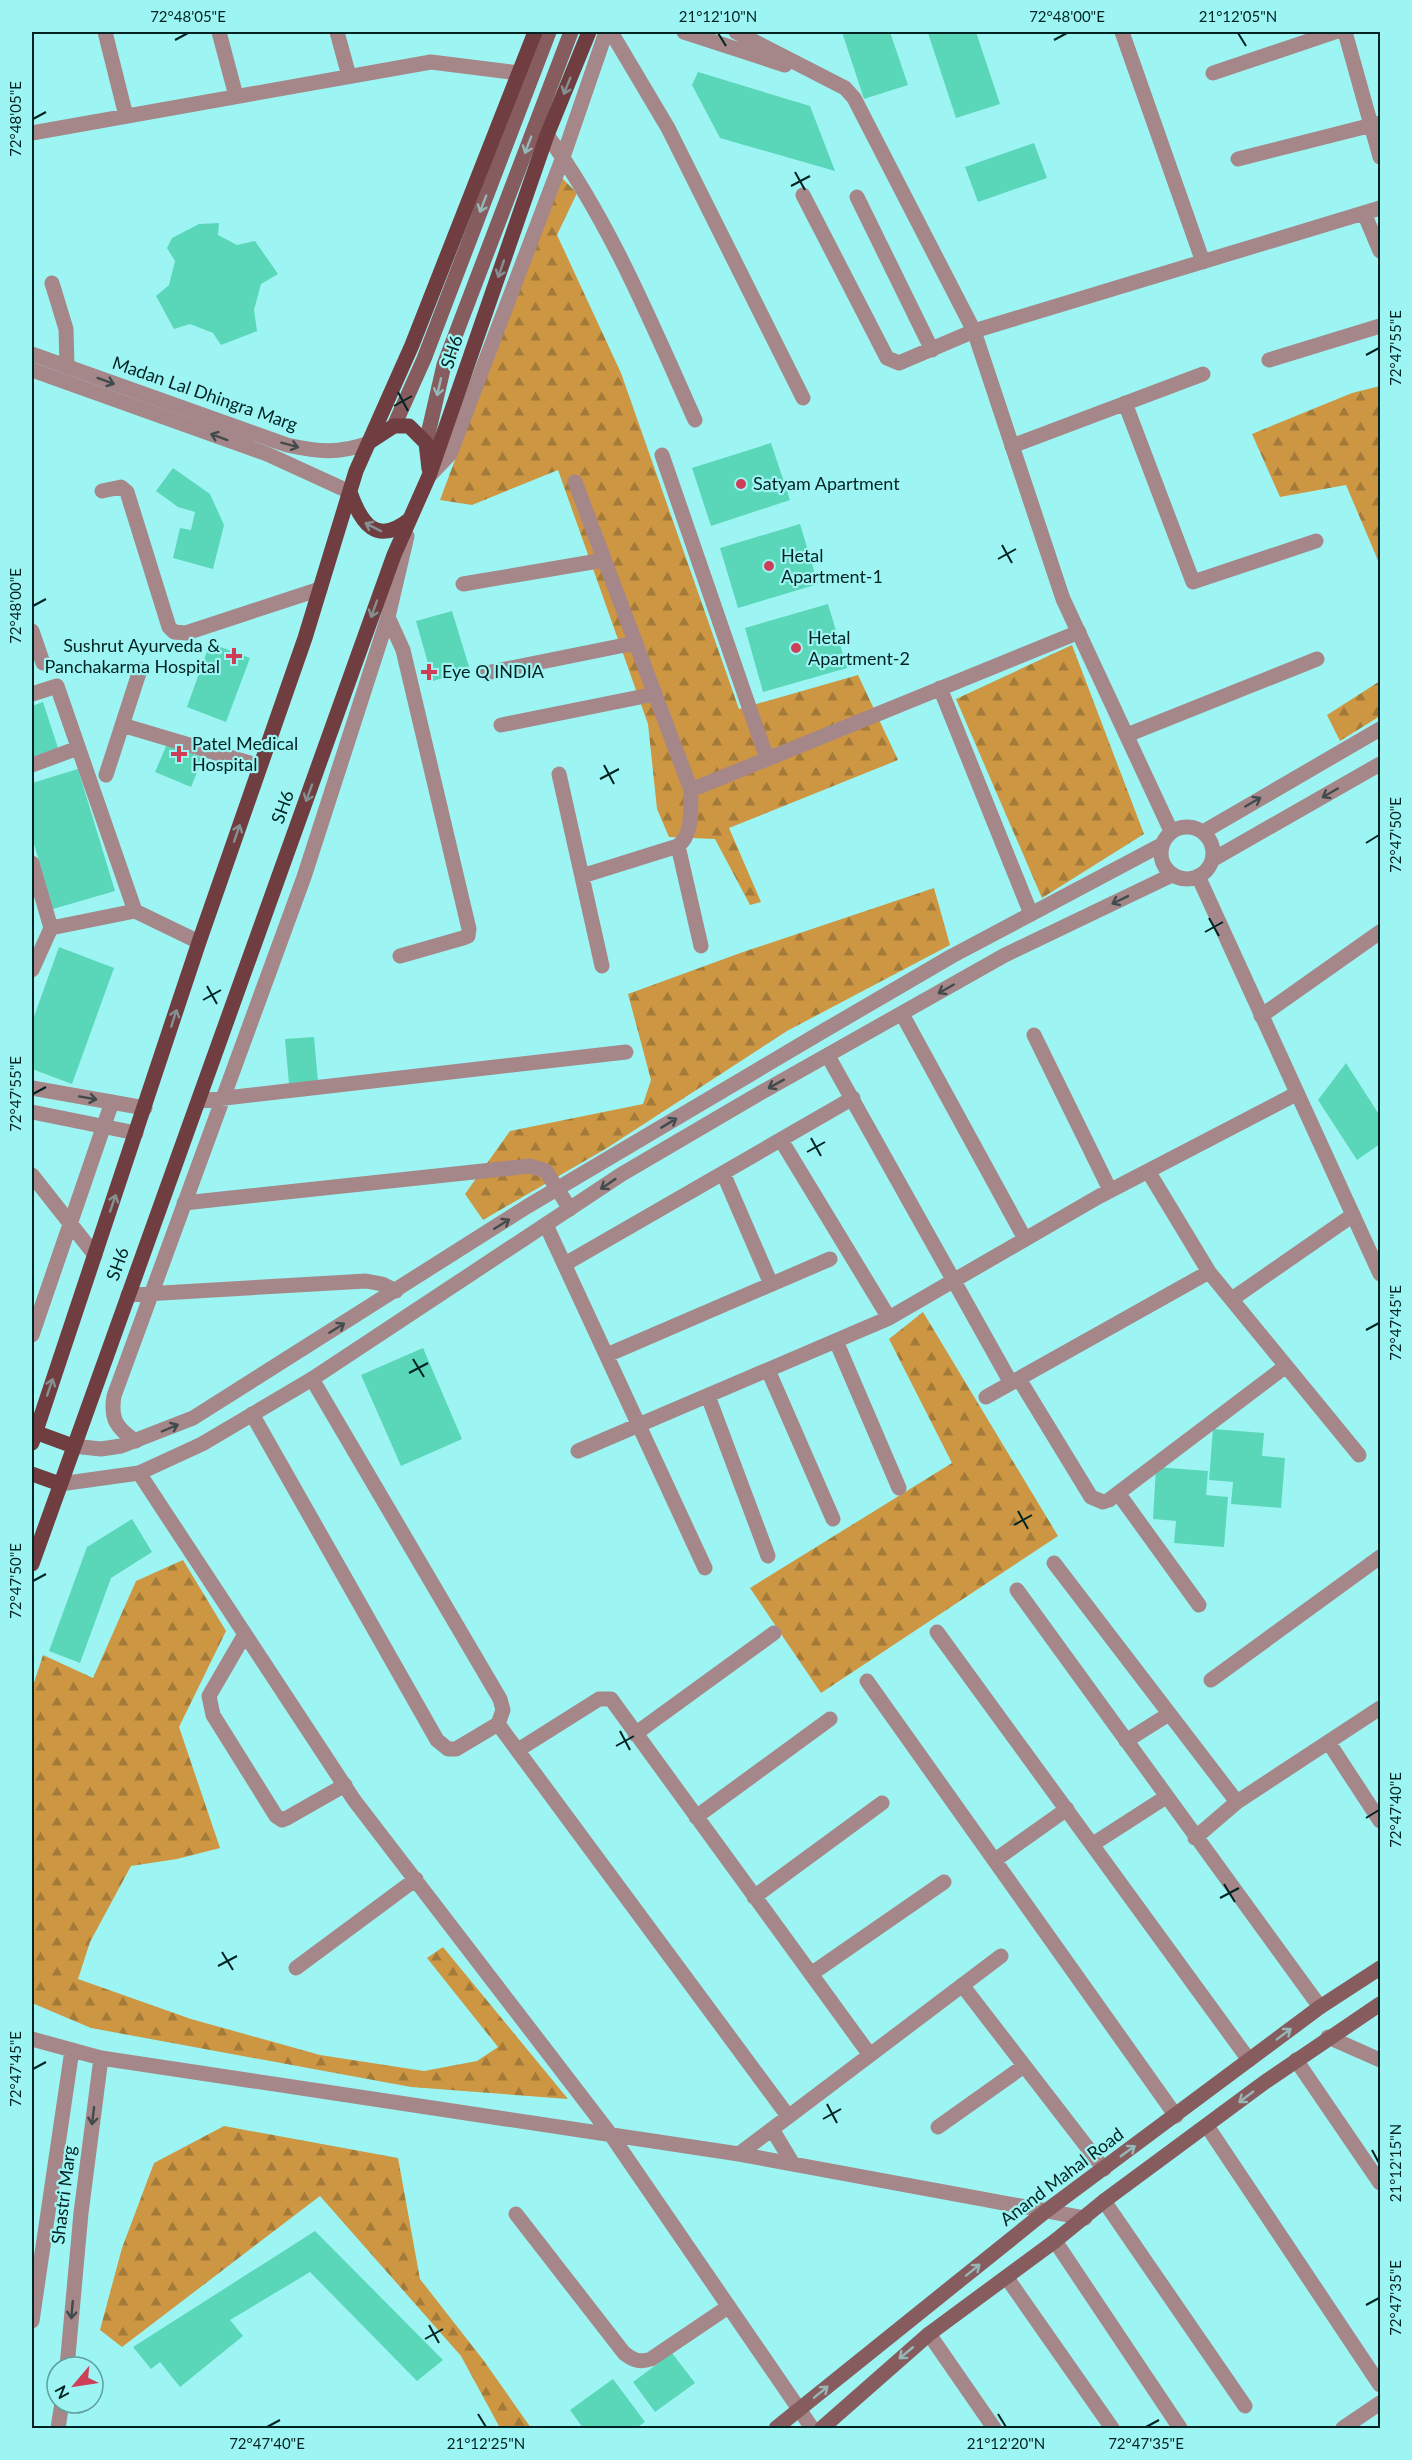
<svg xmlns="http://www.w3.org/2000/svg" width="1412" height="2460" viewBox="0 0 1412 2460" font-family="Lato,sans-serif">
	<defs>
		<pattern id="forest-firs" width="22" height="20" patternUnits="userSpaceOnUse" patternTransform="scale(1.5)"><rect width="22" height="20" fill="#cd9643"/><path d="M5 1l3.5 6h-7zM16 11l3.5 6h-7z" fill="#a47a38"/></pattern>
	</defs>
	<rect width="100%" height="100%" fill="#9df5f3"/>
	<!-- forest -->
	<path fill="url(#forest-firs)" d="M561 177 577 193 557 235 621 373 739 709 858 675 898 760 729 828 761 902 750 905 715 839 669 837 657 809 648 724 558 470 472 505 440 500Z
		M1380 386V565L1346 485 1280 497 1252 434 1352 393Z
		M1072 645 1144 834 1042 898 956 699Z
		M1380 681V716L1340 741 1327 715Z
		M934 888 950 945 787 1031 607 1148 483 1220 465 1194 510 1131 643 1104 651 1080 628 994 743 952Z
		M923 1312 1058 1536 821 1693 750 1588 952 1463 889 1339Z
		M183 1560 226 1631 179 1727 220 1848 177 1859 131 1866 90 1942 78 1979 191 2019 320 2055 424 2071 477 2061 498 2047 427 1958 443 1947 568 2099 411 2087 91 2028 32 2003V1689L43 1655 93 1678 136 1581Z
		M224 2126 398 2158 420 2279 484 2361 531 2428H500L461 2356 320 2196 122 2347 100 2330 122 2248 154 2163Z"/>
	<!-- building -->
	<path fill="#5ad6b8" d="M842 32H890L908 85 864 99Z
		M934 32H976L1000 104 956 118 928 33Z
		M698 72 810 106 835 171 720 138 692 85Z
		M1034 143 1047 178 978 202 965 167Z
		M219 223 218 235 237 245 255 241 278 274 261 284 254 310 257 331 221 345 213 333 190 324 174 329 156 296 169 285 175 261 167 248 172 238 199 224Z
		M771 443 790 500 711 526 692 468Z
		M173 468 210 494 224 525 213 569 173 558 180 528 191 530 195 512 178 507 156 491Z
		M800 524 818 584 738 608 720 548Z
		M828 604 847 668 763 692 745 628Z
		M452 611 470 670 433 681 416 621Z
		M210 643 250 658 226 722 187 707Z
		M43 702 58 748 32 757V706Z
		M167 744 203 758 191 787 155 772Z
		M78 769 115 891 53 909 32 837V783Z
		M59 947 114 968 72 1084 32 1069V1022Z
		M314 1037 318 1082 289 1084 285 1039Z
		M1346 1063 1380 1116V1144L1357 1160 1318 1100Z
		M423 1348 462 1439 401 1466 361 1375Z
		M1213 1429 1264 1433 1262 1456 1285 1458 1281 1508 1231 1504 1233 1482 1209 1480Z
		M1156 1467 1208 1471 1206 1495 1228 1497 1224 1547 1174 1543 1176 1521 1153 1519Z
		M132 1519 152 1552 111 1578 80 1663 49 1651 87 1547Z
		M315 2231 443 2360 417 2381 310 2272 230 2320 243 2336 180 2387 160 2362 151 2369 133 2347Z
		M672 2353 695 2383 655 2412 633 2382Z
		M613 2379 645 2422 636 2428H583L570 2410Z"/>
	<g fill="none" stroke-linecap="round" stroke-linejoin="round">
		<!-- minor -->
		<path stroke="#a68789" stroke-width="15" d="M105 32 126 116
			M219 32 236 96
			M337 32 349 76
			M611 32 668 128 803 398
			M1122 32 1203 262
			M1345 32 1380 157
			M1213 73 1335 32
			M32 133 431 62 519 73
			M547 135C610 222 651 322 695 420
			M1238 159 1380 123
			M803 195 887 358 899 363 974 331 1380 208
			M857 197 932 350
			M1364 213 1380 251
			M52 283 66 329 67 367
			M1269 360 1380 326
			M1125 403 1193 582 1316 541
			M1012 446 1203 374
			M662 455 767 759
			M429 476 450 454 563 157 606 32
			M575 482 691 790 1079 632
			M102 491 121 487 127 492 169 627 174 632 186 633 320 589
			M463 584 604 560
			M388 617 403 650 469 929 468 936 463 938 400 956
			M32 631 43 663
			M486 673 635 643
			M940 688 1031 914
			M32 694 57 686 135 911 51 928 32 970
			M122 725 260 766
			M501 725 655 694
			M1127 735 1317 659
			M32 765 78 748
			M559 774 602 966
			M106 775 140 670
			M678 846 701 946
			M32 863 51 928
			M582 876 678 846C694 833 690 809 691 790
			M135 911 199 942
			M902 1014 1025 1239
			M1261 1016 1380 932
			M1034 1035 1110 1190
			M828 1056 1011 1383
			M199 1101 626 1052
			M781 1140 889 1318
			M1148 1171 1209 1272 1359 1455
			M723 1173 771 1284
			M32 1175 95 1255
			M184 1203 530 1166 546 1171 570 1209
			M546 1225 705 1568
			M565 1264 853 1098
			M128 1295 366 1281 382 1284 396 1291
			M1232 1299 1353 1215
			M32 1335 112 1102
			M836 1341 899 1488
			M607 1355 830 1259
			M768 1370 833 1519
			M312 1379 500 1699 503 1710 498 1724 788 2116
			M1019 1379 1091 1497 1103 1502 1109 1500 1286 1366
			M708 1396 768 1556
			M986 1397 1209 1272
			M252 1414 437 1740 448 1749H456L498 1724
			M136 1441C117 1429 110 1419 114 1396L304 877 388 617 407 536
			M578 1451 889 1318 1098 1197 1296 1094
			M139 1473 354 1800 611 2135 812 2428
			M1118 1493 1199 1605
			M1054 1563 1237 1802 1195 1838
			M1017 1590 1320 2007
			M937 1632 1249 2060
			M245 1634 209 1696 213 1715 276 1816 282 1820 287 1818 345 1785
			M1211 1680 1380 1557
			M867 1681 1176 2116
			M635 1734 774 1633
			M1126 1741 1169 1714
			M1329 1743 1380 1821
			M518 1750 599 1699H611L870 2055
			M1237 1802 1380 1708
			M696 1817 830 1719
			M1093 1844 1166 1797
			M995 1860 1067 1809
			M754 1897 882 1803
			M296 1968 416 1879
			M811 1974 944 1882
			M962 1985 1104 2169
			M1328 2037 1380 2060
			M32 2039 101 2058 739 2154 1085 2218
			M1296 2060 1380 2183
			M1207 2126 1380 2385
			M938 2127 1024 2066
			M772 2129 793 2164
			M739 2154 1001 1956
			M1104 2201 1245 2406
			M516 2214 624 2353C633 2360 639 2363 651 2359L728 2307
			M1055 2241 1180 2428
			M1007 2278 1112 2428
			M32 2321 72 2050
			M929 2334 994 2428
			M67 2367 81 2213 101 2058
			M58 2428 62 2403
			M1343 2428 1380 2403"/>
		<!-- tertiary -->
		<path stroke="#a68789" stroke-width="15" d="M684 32 785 65
			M736 32 845 88 854 98 974 331 1063 599 1171 831
			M32 354 287 445C319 452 338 454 369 443
			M32 370 267 454 350 492
			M1161 853a26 26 0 1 1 52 0a26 26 0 1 1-52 0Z
			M1203 832 1380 729
			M1212 860 1380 764
			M1198 876 1380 1274
			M32 1088 145 1108
			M32 1112 136 1133
			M73 1446 101 1449 121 1446 193 1418 528 1206 820 1033 952 956 1161 845
			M60 1484 139 1473 202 1444 312 1379 622 1174 762 1092 1005 955 1172 875"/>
		<!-- secondary -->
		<path stroke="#875c5f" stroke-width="15" d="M394 426 424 359 549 32
			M426 443 444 365 571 32
			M776 2428 1046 2211 1320 2007 1380 1968
			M822 2428 929 2334 1055 2241 1104 2201 1265 2082 1380 2004"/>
		<!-- primary -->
		<path stroke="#703d41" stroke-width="15" d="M371 441 394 426H409L426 443 429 469
			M350 492C361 523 376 546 409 520
			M32 1431 73 1446
			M32 1443 199 942 305 638 356 471 412 345 535 32
			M32 1474 60 1484
			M32 1564 394 555 429 476 547 135 589 32"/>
	</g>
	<!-- one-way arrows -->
	<defs><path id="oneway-shaft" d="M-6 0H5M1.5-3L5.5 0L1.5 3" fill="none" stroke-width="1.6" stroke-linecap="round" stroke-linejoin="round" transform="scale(1.5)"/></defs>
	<g stroke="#849091">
		<use href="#oneway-shaft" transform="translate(567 86) rotate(112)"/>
		<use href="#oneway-shaft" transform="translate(501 269) rotate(109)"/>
		<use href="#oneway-shaft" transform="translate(373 527) rotate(-153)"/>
		<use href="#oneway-shaft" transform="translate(374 609) rotate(110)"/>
		<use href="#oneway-shaft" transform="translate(309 793) rotate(110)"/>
		<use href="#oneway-shaft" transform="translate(237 833) rotate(-71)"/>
		<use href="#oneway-shaft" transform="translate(174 1018) rotate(-72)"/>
		<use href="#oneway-shaft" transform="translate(113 1203) rotate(-71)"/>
		<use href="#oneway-shaft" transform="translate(50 1387) rotate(-71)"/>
	</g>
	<g stroke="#94b8b8">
		<use href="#oneway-shaft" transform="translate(528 145) rotate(111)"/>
		<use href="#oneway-shaft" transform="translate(483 204) rotate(111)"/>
		<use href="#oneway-shaft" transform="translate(439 387) rotate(103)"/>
		<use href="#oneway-shaft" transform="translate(1284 2034) rotate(-37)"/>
		<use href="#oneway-shaft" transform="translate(1246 2097) rotate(143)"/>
		<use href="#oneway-shaft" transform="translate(1128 2151) rotate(-36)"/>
		<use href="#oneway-shaft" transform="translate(973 2270) rotate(-39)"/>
		<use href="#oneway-shaft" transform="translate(906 2353) rotate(140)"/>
		<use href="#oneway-shaft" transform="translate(821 2392) rotate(-39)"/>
	</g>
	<g stroke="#424b4c">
		<use href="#oneway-shaft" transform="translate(106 381) rotate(20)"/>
		<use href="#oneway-shaft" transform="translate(219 437) rotate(-160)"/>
		<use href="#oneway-shaft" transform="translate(290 445) rotate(15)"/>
		<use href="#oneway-shaft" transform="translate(1330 793) rotate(150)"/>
		<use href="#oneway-shaft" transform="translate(1253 802) rotate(-30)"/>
		<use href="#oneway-shaft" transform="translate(1120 900) rotate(154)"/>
		<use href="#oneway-shaft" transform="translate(946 989) rotate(150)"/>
		<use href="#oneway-shaft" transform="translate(776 1084) rotate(151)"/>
		<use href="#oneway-shaft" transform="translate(88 1098) rotate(10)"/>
		<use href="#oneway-shaft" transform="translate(669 1123) rotate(-31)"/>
		<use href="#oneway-shaft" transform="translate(608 1184) rotate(146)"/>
		<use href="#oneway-shaft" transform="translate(502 1224) rotate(-32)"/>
		<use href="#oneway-shaft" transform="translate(337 1328) rotate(-32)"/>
		<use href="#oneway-shaft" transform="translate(170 1428) rotate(-23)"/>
		<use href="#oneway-shaft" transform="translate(93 2116) rotate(97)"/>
		<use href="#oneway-shaft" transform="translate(72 2310) rotate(95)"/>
	</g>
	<!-- ticks -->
	<path fill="none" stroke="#002323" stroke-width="2" d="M718 33 726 46M1238 33 1246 46M175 40 188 33M1054 40 1067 33M33 119 46 112M795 172 805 190M791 186 810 176M1366 355 1379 348M398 392 408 411M394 406 412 396M1002 545 1012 563M998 559 1016 549M33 606 46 599M604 765 614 784M600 779 619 769M1366 843 1379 835M1209 918 1219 936M1205 932 1223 922M207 986 217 1004M203 1000 221 990M33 1094 46 1087M811 1138 821 1156M807 1152 825 1142M1366 1330 1379 1323M413 1359 424 1377M409 1373 428 1363M1018 1511 1028 1529M1014 1525 1032 1515M33 1581 46 1574M620 1731 630 1750M616 1746 634 1736M1366 1818 1379 1810M1224 1884 1235 1902M1220 1898 1239 1888M222 1952 233 1970M218 1966 237 1956M33 2069 46 2062M827 2104 837 2123M823 2119 841 2109M1372 2150 1379 2163M1366 2305 1379 2298M429 2325 439 2343M425 2339 443 2329M478 2414 486 2427M998 2414 1006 2427M267 2427 280 2420M1146 2427 1159 2420"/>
	<!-- markers -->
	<g fill="#ce3e57" stroke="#9df5f3" stroke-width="2">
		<circle cx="741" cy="484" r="6"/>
		<circle cx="769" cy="566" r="6"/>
		<circle cx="796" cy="648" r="6"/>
		<path d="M231 647h6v6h6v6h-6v6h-6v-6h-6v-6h6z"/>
		<path d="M426 663h6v6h6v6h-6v6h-6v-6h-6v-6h6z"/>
		<path d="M176 745h6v6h6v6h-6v6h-6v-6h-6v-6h6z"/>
	</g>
	<g text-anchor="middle" stroke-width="4.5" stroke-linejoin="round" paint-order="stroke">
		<!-- street labels -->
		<g font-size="18" fill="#002323" stroke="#9df5f3">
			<text transform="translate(452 352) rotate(-71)" y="6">SH6</text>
			<text transform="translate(205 394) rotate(19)" y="6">Madan Lal Dhingra Marg</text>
			<text transform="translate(283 807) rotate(-70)" y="6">SH6</text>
			<text transform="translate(118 1264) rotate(-70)" y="6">SH6</text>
			<text transform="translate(1062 2177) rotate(-37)" y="6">Anand Mahal Road</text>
			<text transform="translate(64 2195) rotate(-83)" y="6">Shastri Marg</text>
		</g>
		<!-- poi labels -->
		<g font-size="18" fill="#002323" stroke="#9df5f3" text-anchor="start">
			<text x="753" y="490">Satyam Apartment</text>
			<text x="781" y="562">Hetal<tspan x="781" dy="21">Apartment-1</tspan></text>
			<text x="808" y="644">Hetal<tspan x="808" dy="21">Apartment-2</tspan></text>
			<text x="220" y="652" text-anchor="end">Sushrut Ayurveda &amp;<tspan x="220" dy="21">Panchakarma Hospital</tspan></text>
			<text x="442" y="678">Eye Q INDIA</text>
			<text x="192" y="750">Patel Medical<tspan x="192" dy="21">Hospital</tspan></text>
		</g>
	</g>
	<!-- border -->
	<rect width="1412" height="2460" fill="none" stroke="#9df5f3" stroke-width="66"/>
	<!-- north arrow -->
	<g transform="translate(75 2385) rotate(241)"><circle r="28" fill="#9df5f3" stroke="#5ea1a0" stroke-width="1.5"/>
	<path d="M0-4.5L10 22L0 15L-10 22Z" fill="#ce3e57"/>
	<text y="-9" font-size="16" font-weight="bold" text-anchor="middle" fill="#002323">N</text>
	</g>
	<rect x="33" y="33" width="1346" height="2394" fill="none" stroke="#002323" stroke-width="2"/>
	<g font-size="15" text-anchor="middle" fill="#002323">
		<text x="188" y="22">72°48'05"E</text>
		<text x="718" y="22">21°12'10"N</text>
		<text x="1067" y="22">72°48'00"E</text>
		<text x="1238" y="22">21°12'05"N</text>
		<text transform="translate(16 119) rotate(-90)" y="5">72°48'05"E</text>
		<text transform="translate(1396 348) rotate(-90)" y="5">72°47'55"E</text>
		<text transform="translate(16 606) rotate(-90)" y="5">72°48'00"E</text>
		<text transform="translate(1396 835) rotate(-90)" y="5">72°47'50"E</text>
		<text transform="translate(16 1094) rotate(-90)" y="5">72°47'55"E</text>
		<text transform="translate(1396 1323) rotate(-90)" y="5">72°47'45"E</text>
		<text transform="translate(16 1581) rotate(-90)" y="5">72°47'50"E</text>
		<text transform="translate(1396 1810) rotate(-90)" y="5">72°47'40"E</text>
		<text transform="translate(16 2069) rotate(-90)" y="5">72°47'45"E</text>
		<text transform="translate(1396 2163) rotate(-90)" y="5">21°12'15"N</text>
		<text transform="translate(1396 2298) rotate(-90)" y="5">72°47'35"E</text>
		<text x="267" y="2449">72°47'40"E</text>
		<text x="486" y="2449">21°12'25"N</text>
		<text x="1006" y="2449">21°12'20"N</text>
		<text x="1146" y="2449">72°47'35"E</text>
	</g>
</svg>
